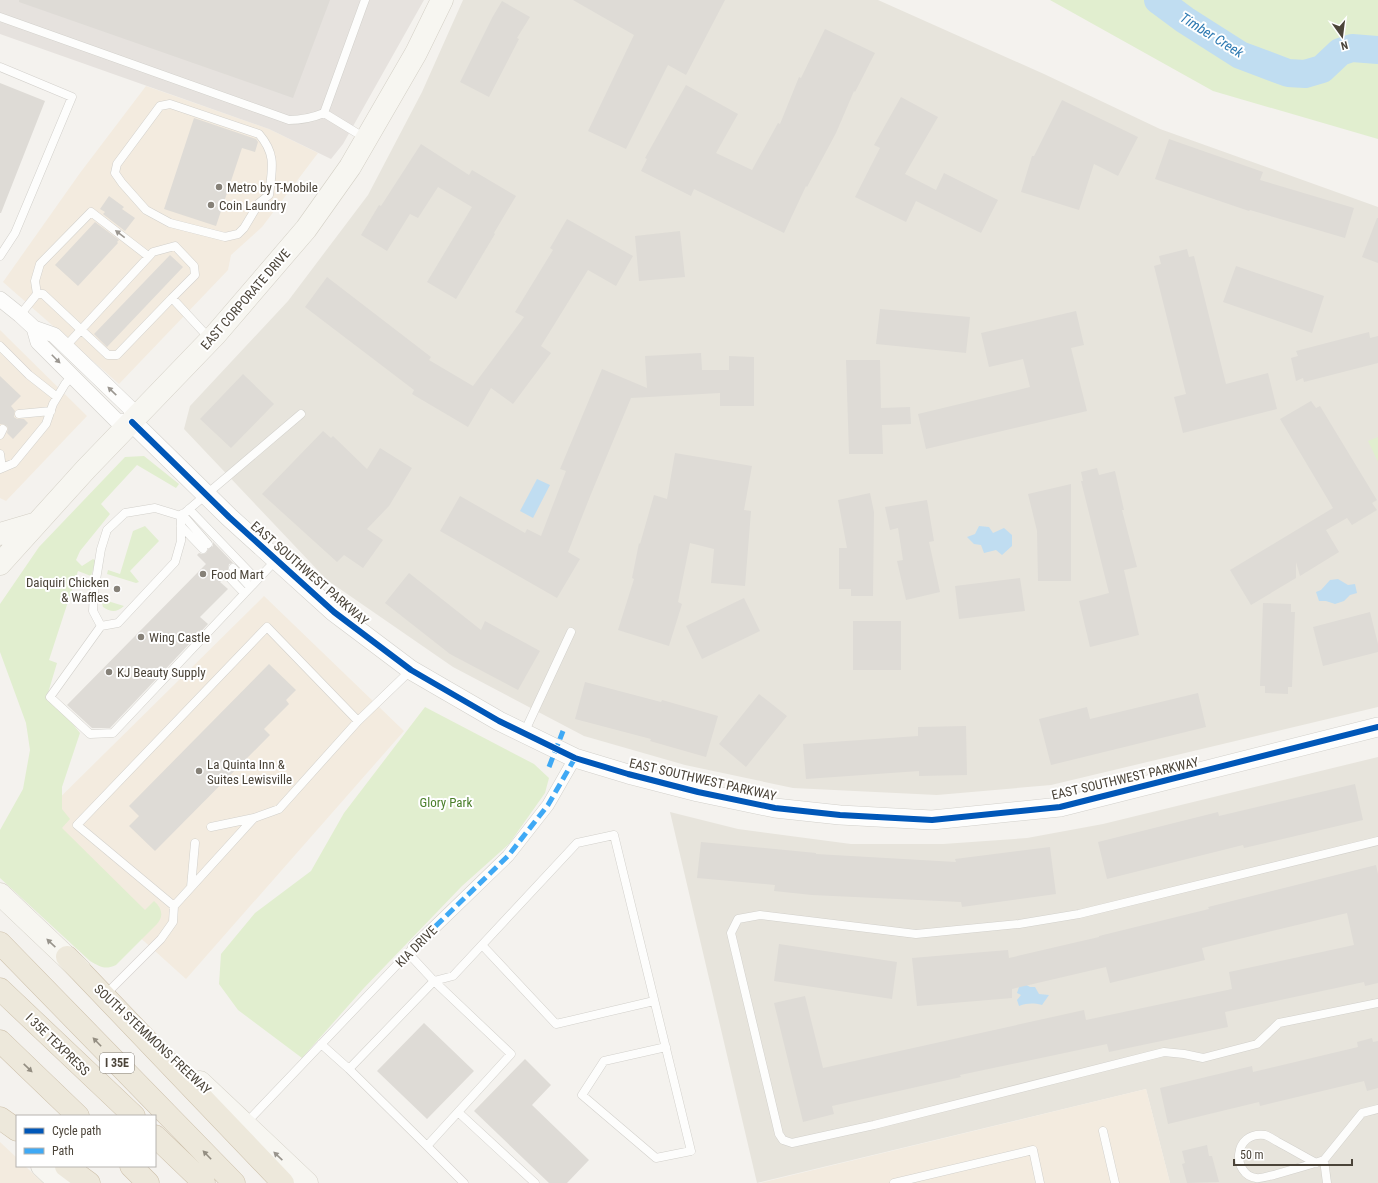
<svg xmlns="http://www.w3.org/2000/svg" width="1378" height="1183" viewBox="0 0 1378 1183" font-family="'Roboto Condensed',sans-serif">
	<rect width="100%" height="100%" fill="#f4f2ee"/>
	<!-- residential -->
	<path fill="#e7e4dc" d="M463 0H878L1044 74 1160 129 1378 207V707L1051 785 937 795 793 788 685 765 584 736 453 667 327 580 184 429 190 406 288 301 368 195 422 92Z
		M1378 757V1183H1170L1146 1089 757 1183 670 812 738 829 851 844H943L1027 838 1103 824Z"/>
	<!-- commercial -->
	<path fill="#f3ebdf" d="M146 86 269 129 318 153 262 227 231 255 228 270 119 384 3 282 80 173Z
		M0 330 87 416 6 501 0 498Z
		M264 596 404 731 186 979 24 833Z
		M1146 1089 1170 1183H760Z
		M0 1142 17 1158V1166H25L43 1183H0Z"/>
	<!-- industrial -->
	<path fill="#e6e2de" d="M0 0H424L343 144 331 159 269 129 0 34Z"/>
	<!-- green -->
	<path fill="#e1eecf" d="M1050 0H1378V139L1213 91Z
		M1378 437V462L1368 441Z
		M144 456 179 484 176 488 137 465 101 504 110 514 80 551 76 560 82 566 93 559 96 561 91 576 78 571 49 660 57 663 48 693 80 733 62 787V809L70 819 62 828 145 910 154 901C162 908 164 916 157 924L116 965C104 970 101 967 90 961L0 878V830L23 789 30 750 26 723 0 652V604L39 547 125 457Z
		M145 526 159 541 130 571 139 582 136 583 107 574 108 570 120 574 133 531Z
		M101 599 124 606C116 613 111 612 103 607Z
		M425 707 534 764 549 778 545 793 509 844 462 886 363 989 302 1058 238 1010 219 984 221 954 255 913 311 871 344 813Z"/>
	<!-- water -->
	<path fill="#c0ddf1" d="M537 479 550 485 533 518 520 511Z
		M979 526 989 527 993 533 1004 528 1012 535V546L1002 555 996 550 984 553 981 545 974 544 967 537 975 534Z
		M1338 579 1348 585 1355 584 1357 593 1350 595 1344 601 1335 604 1326 601H1319L1316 592 1321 590 1330 580Z
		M1023 983 1030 987H1035L1039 994 1049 995 1042 1005C1033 1003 1028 1003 1019 1006L1017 1000 1021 995 1017 993 1019 987Z"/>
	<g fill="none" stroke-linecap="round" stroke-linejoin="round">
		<!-- river -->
		<path stroke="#c0ddf1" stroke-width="28" d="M1158 0 1185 20 1240 55 1288 73 1305 74 1322 69 1340 52 1352 48 1378 50"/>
	</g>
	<!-- building -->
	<path fill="#dedbd6" d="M19 0H330L293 98 19 2Z
		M573 0H725L686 75 668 65 626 149 588 131 634 35Z
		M502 1 530 17 517 38 519 39 489 97 460 82 492 18Z
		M825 29 875 53 855 92 854 91 836 133 807 187 806 186 784 233 694 189 691 196 641 171 647 159 645 158 686 85 738 114 716 153 752 170 778 123 780 124 799 77 801 78Z
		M0 83 45 101 1 213H0Z
		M901 97 938 117 905 174 936 190 944 173 998 200 981 233 916 201 906 222 855 197 880 148 874 145Z
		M1062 100 1138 137 1118 176 1094 164 1079 210 1021 192 1032 156H1034Z
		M194 118 256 139 258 142 255 152 242 148 216 226 164 209Z
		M1169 139 1263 172 1260 180 1354 208 1345 238 1250 210 1249 211 1155 179Z
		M421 144 469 175 472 170 516 196 494 233 495 234 456 299 427 282 472 207 438 187 418 218 410 214 387 251 361 235 379 205 381 206Z
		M109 196 124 207 122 209 135 218 125 231 103 214 105 212 100 209Z
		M1377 218H1378V263L1362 257Z
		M567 219 633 256 616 286 588 270 541 346 551 353 513 404 491 388 468 427 412 394 414 390 305 307 327 277 431 357 429 360 473 386 524 317 515 312 553 250 550 248Z
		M95 222 119 240 117 242 118 243 78 286 55 265Z
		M680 231 685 277 639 281 635 236Z
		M1187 249 1189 257 1194 256 1226 384 1268 373 1277 409 1183 433 1174 397 1186 394 1154 266 1161 264 1159 256Z
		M170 255 183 267 107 347 94 334Z
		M1236 266 1324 296 1312 333 1223 302Z
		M880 309 970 317 966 353 876 344Z
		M1076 311 1084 345 1071 348 1087 411 926 449 918 414 1030 387 1023 359 989 367 981 333Z
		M1369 332 1370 338 1378 336V363L1304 382 1303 378 1296 381 1291 358 1298 356 1296 351Z
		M701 353 702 370H729V356L754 357V406H720V393L631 398 591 494 568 552 580 559 557 598 440 531 460 496 525 533 527 529 541 536 566 471 560 469 602 369 647 388 645 356Z
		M846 360H880L881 408 910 407 911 424 882 425 883 454H849Z
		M243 374 274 404 231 448 200 419Z
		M0 376 21 396 11 406 15 411 14 414V417L17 419H24L28 423 13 439 7 433 8 429 7 426 3 424H0Z
		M1311 401 1316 408 1320 406 1377 500 1372 503 1377 510 1352 525 1347 518 1326 530 1339 552 1300 576 1296 562V578L1251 605 1230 570 1333 508 1280 419Z
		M323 431 331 438 333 436 367 469 380 448 412 468 389 506 367 529 383 540 363 568 344 555 337 562 262 494Z
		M675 453 752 466 744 510 751 511 745 586 711 583 714 549 690 543 678 602 682 604 669 646 618 630 634 579 632 578 639 543 640 544 654 495 667 499Z
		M1097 468 1099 475 1115 471 1124 510H1122L1137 567 1124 570 1139 635 1090 647 1079 601 1109 593 1081 481H1083L1081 472Z
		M1071 484V581H1038L1037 531 1028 494Z
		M870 493 874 512 873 596H851V589H839V548H847L838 500Z
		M927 500 934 541 929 542 940 592 906 600 897 561 903 560 898 528 890 530 885 507Z
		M213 542 233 563 229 564 228 570 224 571 222 574 223 579 220 582 228 589 200 617 208 624 110 728H92L67 705 206 564 197 555 199 553 202 554 206 553 208 549 213 546Z
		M409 573 481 630 485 621 540 651 518 690 450 654 385 603Z
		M1020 578 1025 611 959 619 955 586Z
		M744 598 760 631 702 659 686 626Z
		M1263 603 1291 604V612H1295L1292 687H1288V694L1265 693V686H1260Z
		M1370 612 1378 644V652L1323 666 1313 627Z
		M853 621H901V670H853Z
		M269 664 296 690 286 700 289 704 264 729 270 735 155 851 129 826 139 816 129 806Z
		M585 682 661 702 662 700 718 716 706 757 650 741 651 739 575 719Z
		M1198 693 1206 727 1051 765 1039 719 1087 707 1090 719Z
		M759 694 787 716 746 767 719 744Z
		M966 726 967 775 919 776V771L806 779 803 744 918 736V727Z
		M1355 784 1363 820 1244 848 1243 845 1107 879 1098 842 1218 812 1219 816Z
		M701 842 816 853V854L956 862 955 859 1050 847 1056 894 962 907 961 902 812 895 774 891 775 885 697 878Z
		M1376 865 1378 874V983L1365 986 1364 982 1225 1012 1228 1027 1109 1052 1107 1044 960 1075 961 1077 832 1106 834 1114 803 1122 774 1003 805 996 823 1068 1084 1010 1086 1020 1232 989 1229 972 1354 945 1347 913 1202 948 1205 960 1110 983 1106 967 1012 989V998L917 1006 912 958 1008 950 1009 958 1099 937V936L1209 909 1208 907Z
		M779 944 897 962 892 999 774 981Z
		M424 1023 474 1071 427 1119 377 1071Z
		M1372 1038 1373 1042 1378 1041V1088L1367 1091 1364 1081 1260 1106 1259 1102 1168 1124 1160 1088 1252 1066 1253 1072 1358 1047 1357 1042Z
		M525 1059 551 1085 532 1105 589 1160 567 1183H549L474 1111Z
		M1207 1145 1209 1156H1212L1219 1182 1187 1183 1182 1164 1185 1163 1182 1151Z"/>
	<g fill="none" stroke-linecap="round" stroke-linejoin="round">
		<!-- service casing -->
		<g stroke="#d2d0cb" stroke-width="9">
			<path id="service" d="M365 0 324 113 365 138
				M0 17 289 120C302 120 312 118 324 113
				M0 67 72 97 15 233 0 256
				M170 104 259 134C277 155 272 169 269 195L259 203 244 228 238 234 225 237 170 223 146 210 122 183 115 173 117 164 160 106Z
				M37 294 35 281 40 264 91 212 148 256
				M20 315 37 294H43L108 355H117L172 298
				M0 346 29 375 57 397
				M66 346 153 252 175 246 194 266 195 275 172 298 210 339
				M19 414 51 411
				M0 435 3 429
				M0 454 2 468
				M0 469 14 463 46 424 53 404 65 384 72 376
				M189 509 257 580
				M182 514 208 544
				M181 516 155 508 125 513 107 530 101 549 94 592 93 611 101 626 118 623 175 562 181 541V516L301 414
				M181 526 203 549
				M233 568 250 587
				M227 575 244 593
				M101 626 50 697 90 734 113 733 276 560
				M524 733 571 632
				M211 827 254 818
				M1378 841 1079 914 1019 924 916 934 760 915 738 919 731 933 779 1134 783 1140 792 1143 874 1125 1164 1052 1184 1054 1203 1058 1257 1044 1279 1023 1378 1003
				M191 887 195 843
				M174 906 254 818 279 809 358 721
				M482 945 556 1024 654 1001
				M408 953 434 981 349 1069 427 1146 511 1054 434 981 453 976 577 843 614 835 691 1151 656 1158 582 1095 604 1061 666 1047
				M106 994 161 939 173 922 174 906 77 825 267 627 358 721 411 670
				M321 1044 349 1069
				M458 1112 535 1183
				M246 1123 412 949
				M1103 1131 1115 1183
				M427 1146 464 1183
				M1316 1163C1303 1156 1291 1149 1278 1142 1274 1140 1269 1136 1265 1135 1232 1131 1232 1175 1256 1178 1261 1179 1268 1176 1274 1175 1290 1170 1307 1166 1324 1160
				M894 1183 1033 1150 1040 1183
				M1327 1183 1324 1160 1362 1113 1378 1109"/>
		</g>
		<!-- pedestrian casing -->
		<g stroke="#d2d0cb" stroke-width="13">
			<path id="pedestrian" d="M414 947 508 856 548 805 575 758"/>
		</g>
		<!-- minor casing -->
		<g stroke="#d2d0cb" stroke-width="16">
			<path id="minor" d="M0 299 20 315 34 328 54 335 131 409 132 422 117 421 38 342 34 328"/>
		</g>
		<!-- tertiary casing -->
		<g stroke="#d2d0cb" stroke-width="20">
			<path id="tertiary" d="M132 422 229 517 334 612 411 670 499 721 575 758 628 774 698 792 775 808 840 815 932 820 1060 807 1378 727"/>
		</g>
		<!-- secondary casing -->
		<g stroke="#d3cfc5" stroke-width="23">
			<path id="secondary" d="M0 534 37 523
				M0 564 86 469 216 334 306 229 350 167 416 53 442 0
				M0 894 80 970
				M200 1082 307 1183
				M42 1166 60 1183"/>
		</g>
		<!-- motorway casing -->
		<g stroke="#ccbfa9" stroke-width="23">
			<path id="motorway" d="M0 943 234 1183
				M67 957 283 1183
				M0 989 134 1116
				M0 1041 78 1116
				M0 1118 17 1130
				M155 1136 204 1183
				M66 1166 89 1183
				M131 1166 148 1183"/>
		</g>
		<!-- service -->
		<use href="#service" stroke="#fdfdfc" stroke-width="8"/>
		<!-- pedestrian -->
		<use href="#pedestrian" stroke="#fdfdfc" stroke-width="12"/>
		<!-- minor -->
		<use href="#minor" stroke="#fdfdfc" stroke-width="15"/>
		<!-- tertiary -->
		<use href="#tertiary" stroke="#fdfdfc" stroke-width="19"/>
		<!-- secondary -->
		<use href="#secondary" stroke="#f7f6f1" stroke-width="22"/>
		<!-- motorway -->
		<use href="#motorway" stroke="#ede8db" stroke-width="22"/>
		<!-- quiet -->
		<path stroke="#3fa9f5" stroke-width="5" stroke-dasharray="10 5" stroke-linecap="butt" d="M549 767 563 731
			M414 947 508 856 548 805 575 758"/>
		<!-- cycleway casing -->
		<g stroke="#fff" stroke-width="8">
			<path id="cycleway" d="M132 422 229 517 334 612 411 670 499 721 575 758 628 774 698 792 775 808 840 815 932 820 1060 807 1378 727"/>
		</g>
		<!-- cycleway -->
		<use href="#cycleway" stroke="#0057b8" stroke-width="6"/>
	</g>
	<!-- one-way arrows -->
	<defs><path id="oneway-solid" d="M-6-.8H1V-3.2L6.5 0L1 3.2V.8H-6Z"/></defs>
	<g fill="#9b9791">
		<use href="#oneway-solid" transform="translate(120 234) rotate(-142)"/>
		<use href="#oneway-solid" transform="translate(56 359) rotate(45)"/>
		<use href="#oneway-solid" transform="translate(112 391) rotate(-136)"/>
	</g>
	<g fill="#98948c">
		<use href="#oneway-solid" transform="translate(51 943) rotate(-137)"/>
		<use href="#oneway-solid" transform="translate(278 1156) rotate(-137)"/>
	</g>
	<g fill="#948e82">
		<use href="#oneway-solid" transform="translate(97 1042) rotate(-134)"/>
		<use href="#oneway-solid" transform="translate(28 1068) rotate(44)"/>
		<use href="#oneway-solid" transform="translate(207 1155) rotate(-134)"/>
	</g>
	<!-- markers -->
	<g fill="#868178" stroke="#fff" stroke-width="1.5">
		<circle cx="219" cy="187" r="4"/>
		<circle cx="211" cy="205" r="4"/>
		<circle cx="203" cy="574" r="4"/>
		<circle cx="117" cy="589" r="4"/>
		<circle cx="141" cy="637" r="4"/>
		<circle cx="109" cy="672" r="4"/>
		<circle cx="199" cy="771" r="4"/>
	</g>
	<g text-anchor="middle" stroke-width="4" stroke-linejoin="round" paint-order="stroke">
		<!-- shield labels -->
		<rect fill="#fff" stroke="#817c74" stroke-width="1" x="100" y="1053" width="34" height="20" rx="3"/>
		<g font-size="12" font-weight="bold" fill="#4b4439">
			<text x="117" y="1067">I 35E</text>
		</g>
		<!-- poi labels -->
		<g font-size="13" fill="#4b4439" stroke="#fff" text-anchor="start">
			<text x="227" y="192">Metro by T-Mobile</text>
			<text x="219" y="210">Coin Laundry</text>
			<text x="211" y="579">Food Mart</text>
			<text x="109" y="587" text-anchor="end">Daiquiri Chicken<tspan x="109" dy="15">&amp; Waffles</tspan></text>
			<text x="149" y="642">Wing Castle</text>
			<text x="117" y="677">KJ Beauty Supply</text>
			<text x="207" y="769">La Quinta Inn &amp;<tspan x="207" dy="15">Suites Lewisville</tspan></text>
		</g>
		<!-- street labels -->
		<g font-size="13" fill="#4b4439" stroke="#fff">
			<text transform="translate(245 299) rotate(-49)" y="5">EAST CORPORATE DRIVE</text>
			<text transform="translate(310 573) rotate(41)" y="5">EAST SOUTHWEST PARKWAY</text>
			<text transform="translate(1125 778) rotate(-13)" y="5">EAST SOUTHWEST PARKWAY</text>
			<text transform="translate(703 779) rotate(13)" y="5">EAST SOUTHWEST PARKWAY</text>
			<text transform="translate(416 946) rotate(-45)" y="5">KIA DRIVE</text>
			<text transform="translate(153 1039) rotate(43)" y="5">SOUTH STEMMONS FREEWAY</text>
			<text transform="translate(58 1044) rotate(44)" y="5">I 35E TEXPRESS</text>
		</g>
		<!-- park labels -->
		<g font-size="13" fill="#4a7f2a" stroke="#fff">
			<text x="446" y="807">Glory Park</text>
		</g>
		<!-- water labels -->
		<g font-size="14" font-style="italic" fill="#2e7ab2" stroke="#fff">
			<text transform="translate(1212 35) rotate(32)" y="5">Timber Creek</text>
		</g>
	</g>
	<!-- legend -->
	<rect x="16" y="1115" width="140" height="52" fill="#ffffff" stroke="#b7b4b0"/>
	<rect x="24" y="1128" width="20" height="6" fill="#0057b8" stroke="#b7b4b0"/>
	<text x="52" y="1135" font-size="12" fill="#4b4439">Cycle path</text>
	<rect x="24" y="1148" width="20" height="6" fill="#3fa9f5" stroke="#b7b4b0"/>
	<text x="52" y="1155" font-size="12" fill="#4b4439">Path</text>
	<!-- north arrow -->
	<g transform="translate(1342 36) rotate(166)" stroke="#ffffff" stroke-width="3" paint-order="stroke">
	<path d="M0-3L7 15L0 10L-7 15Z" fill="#4b4439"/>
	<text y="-6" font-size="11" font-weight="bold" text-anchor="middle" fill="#4b4439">N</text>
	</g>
	<!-- scale -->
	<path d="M1234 1159v6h118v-6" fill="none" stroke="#4b4439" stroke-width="2"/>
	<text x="1240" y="1159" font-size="12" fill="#4b4439" stroke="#ffffff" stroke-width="3" paint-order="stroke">50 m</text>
</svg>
